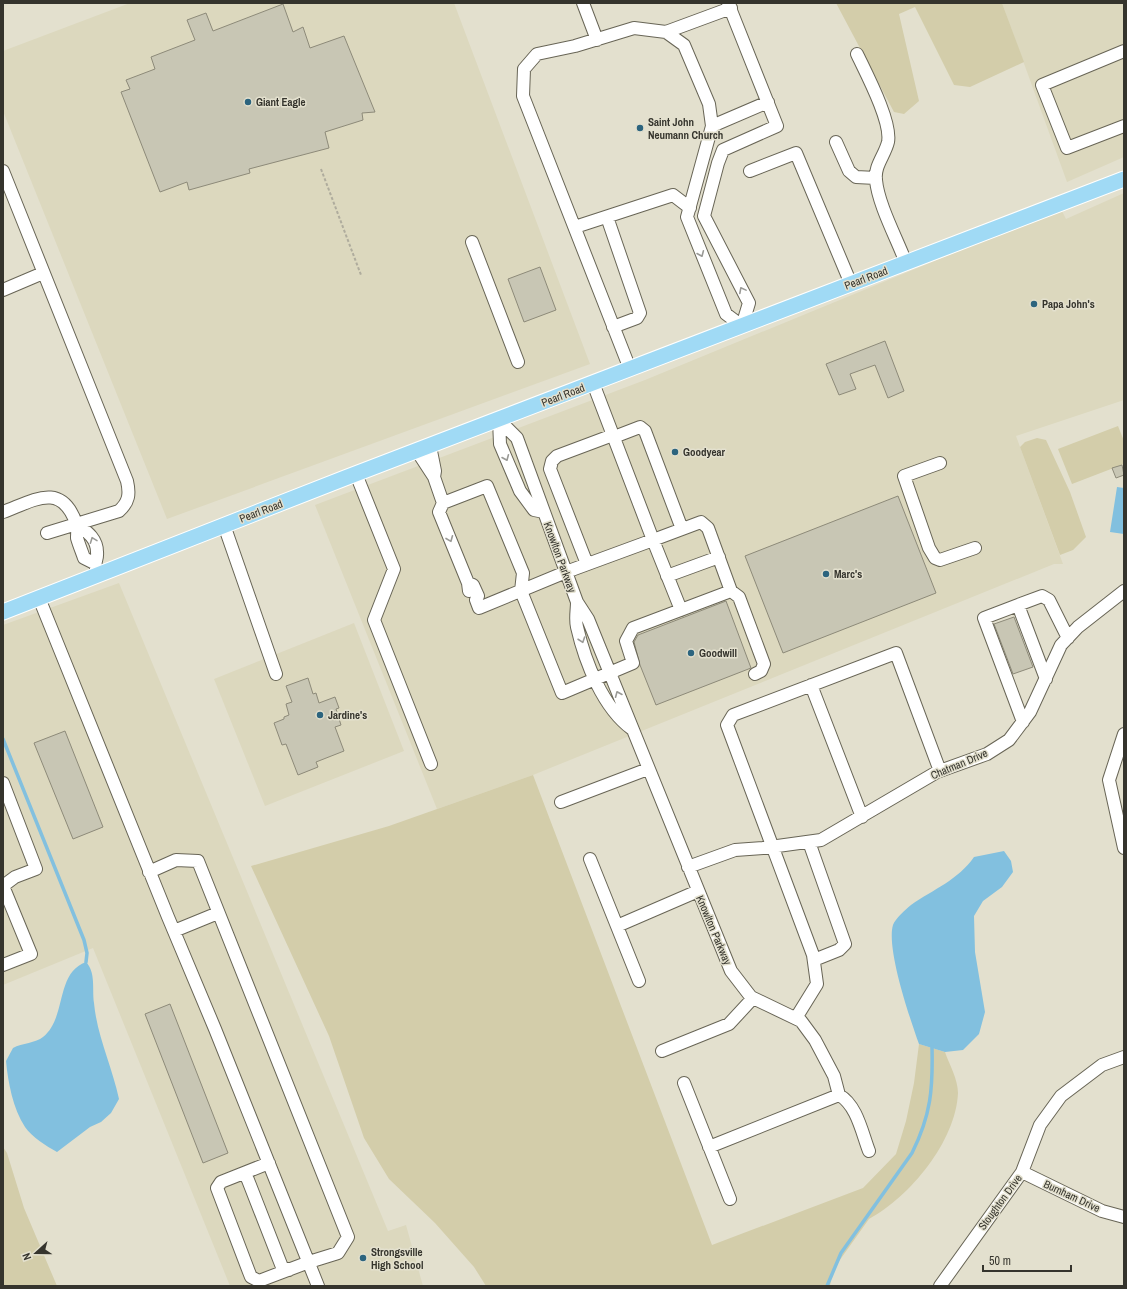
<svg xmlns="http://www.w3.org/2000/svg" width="1127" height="1289" viewBox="0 0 1127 1289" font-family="'Archivo Narrow',sans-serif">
	<rect width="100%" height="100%" fill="#e3e0ce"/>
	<!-- built -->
	<path fill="#dcd8be" d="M130 3H454L590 364 167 519 3 111V51Z
		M1002 3H1124V157L1067 182Z
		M1124 193V400L1016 436 1063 564H1054L533 775 437 809 315 505 645 380 1061 209 1066 219Z
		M119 583 388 1231 406 1225 423 1286H230L93 948 3 985V625Z
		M354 623 404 751 265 806 214 679Z"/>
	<!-- green -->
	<path fill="#d3cdaa" d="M836 3H1002L1024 62 970 87 954 85 915 7 899 14 919 101 904 114 894 112Z
		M1118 426 1124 441V464L1072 484 1058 449Z
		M1037 438 1046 440 1070 492 1086 537 1073 550 1060 555 1020 447 1025 442Z
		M533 775 712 1245 863 1188 896 1154 906 1121 914 1083 919 1044 945 1052C949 1064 958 1079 958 1093 956 1141 910 1197 869 1219L832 1271 830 1286H486L474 1267 435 1223 389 1179 364 1138 329 1036 251 866 389 826Z
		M3 1147 7 1153 24 1208 57 1286H3Z"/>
	<!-- water -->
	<path fill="#82c0df" d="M1117 487 1124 488V534L1110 532Z
		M1004 851 1011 861 1013 872 1002 887 983 901 974 916 975 952 985 1012 979 1034 963 1050 945 1052 919 1044C910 1019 886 948 893 925 895 919 906 909 911 905 934 889 958 880 974 857Z
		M86 962C96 973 92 988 94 1003 97 1036 112 1066 119 1099L111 1113 101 1122 90 1127 57 1152C46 1146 32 1137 25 1127 13 1109 8 1082 6 1061L13 1048C22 1043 36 1043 43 1037 67 1018 55 973 86 962Z"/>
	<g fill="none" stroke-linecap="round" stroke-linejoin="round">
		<!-- stream -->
		<path stroke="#82c0df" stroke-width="3.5" d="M3 739 84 940 87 953 86 962
			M827 1286 841 1253 912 1153C931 1115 933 1089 932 1047"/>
	</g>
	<!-- building -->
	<path fill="#c8c6b4" stroke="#8d8a79" d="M283 4 293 32 303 27 310 48 344 36 375 112 362 113 363 120 325 132 329 148 249 169 250 173 189 190 187 182 160 192 121 92 130 89 126 80 155 69 151 57 195 40 187 20 206 13 213 31Z
		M540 267 556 310 524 322 508 279Z
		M885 341 904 391 888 398 875 365 850 374 856 389 839 395 826 364Z
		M1122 465 1124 475 1116 478 1112 468Z
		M898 496 936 593 783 653 745 556Z
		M726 601 751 668 656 705 640 665 634 642 638 635Z
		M1014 617 1033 667 1013 674 994 624Z
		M308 678 313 694 316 693 319 703 335 697 339 708 336 709 341 725 335 727 344 751 316 762 318 767 298 775 286 744 282 745 274 723 284 719V717L289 715 286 704 292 702 286 686Z
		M65 731 103 827 73 839 34 743Z
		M170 1004 228 1153 203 1163 145 1014Z"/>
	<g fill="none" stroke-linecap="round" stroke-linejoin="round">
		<!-- minor casing -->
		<g stroke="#686556" stroke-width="14">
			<path id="minor" d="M583 3 597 40
				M666 32 731 8
				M1124 51 1042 85 1067 148 1124 126
				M857 54C866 73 892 122 888 142 885 155 874 166 876 180 878 204 897 239 906 263
				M712 126 768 102
				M836 142 849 171 856 177 876 178
				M3 171 127 481C130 494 129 502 119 511L47 533
				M750 171 796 153 851 284
				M607 217 640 313 637 318 613 327
				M575 227 673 195 690 208
				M472 242 518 362
				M3 290 43 273
				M630 369 523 96 524 69 537 54 575 46 634 28 666 32 684 45 709 104 712 126 687 217 726 314 742 326 749 303 704 216 718 163 723 150 777 126 728 3
				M499 420 517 438 577 602 588 619 731 971 751 997 801 1021 815 1040 834 1076 839 1095
				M499 420 500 444 520 491 534 510 544 512
				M614 437 640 427 645 431 682 529
				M430 446 435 471 434 477
				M417 451 434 477 443 503 487 486 523 573 521 591 562 693 633 663 626 641 633 628 731 591 739 597 764 664 761 671 755 674
				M940 463 904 476 929 548 935 558 940 560 975 548
				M356 474 394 569 374 620 431 764
				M443 503 439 512 468 583 469 591
				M3 512C33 501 61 481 76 523 78 527 77 533 77 538 79 545 82 552 84 558L94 563
				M77 524C86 531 97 538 97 552 98 561 93 561 97 571
				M224 525 276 674
				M587 564 550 469 552 461 557 456 613 435
				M667 576 719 557
				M468 583 473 585 478 596 476 600 479 608 566 572 653 540 593 383
				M39 598 168 917 215 1029 318 1286
				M577 602C577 610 575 619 577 627 585 662 603 708 632 729
				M1018 605 1042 596 1049 600 1068 638
				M681 610 653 540 701 522 708 528 731 591
				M811 685 862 817
				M1023 722 984 618 1018 605 1046 679
				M1124 734 1109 780 1124 848
				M3 783 36 869 15 877 3 886
				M561 802 648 769
				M809 842 845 944 839 950 814 960
				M590 859 639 981
				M688 867 735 850 763 848 821 840 937 772 987 754 1009 740 1030 712 1061 645 1078 627 1124 591
				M149 872 176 860 198 861 348 1237 338 1253 309 1262 259 1281 251 1277 249 1272 217 1188 221 1182 269 1163
				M617 926 698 891
				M174 931 218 913
				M3 965 31 954 3 886
				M796 1018 817 984 813 955 727 725 733 715 896 653 940 771
				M662 1051 729 1024 753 998
				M684 1083 730 1199
				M839 1095C857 1105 862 1133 869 1151
				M709 1147 839 1095
				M249 1171 246 1176 248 1180 282 1267 289 1270
				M1022 1172 1102 1211 1124 1217
				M940 1286 1022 1172 1040 1125 1061 1096 1102 1065 1124 1057"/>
		</g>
		<!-- major casing -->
		<g stroke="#fff" stroke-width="17">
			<path id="major" d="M3 612 345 478 1124 179"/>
		</g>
		<!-- path -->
		<path stroke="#afac9d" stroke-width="2" stroke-dasharray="3 2" stroke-linecap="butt" d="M321 169 361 275"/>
		<!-- minor -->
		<use href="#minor" stroke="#fff" stroke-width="12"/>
		<!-- major -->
		<use href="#major" stroke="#a0daf5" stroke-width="15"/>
	</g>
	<!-- one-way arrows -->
	<defs><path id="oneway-chevron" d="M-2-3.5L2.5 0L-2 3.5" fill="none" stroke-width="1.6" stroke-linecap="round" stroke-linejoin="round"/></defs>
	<g stroke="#9a9a96">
		<use href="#oneway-chevron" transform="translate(701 254) rotate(67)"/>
		<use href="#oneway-chevron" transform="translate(742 290) rotate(-118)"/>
		<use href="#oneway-chevron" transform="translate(506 458) rotate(67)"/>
		<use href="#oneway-chevron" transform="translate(450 539) rotate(68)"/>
		<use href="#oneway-chevron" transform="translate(93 540) rotate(-111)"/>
		<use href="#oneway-chevron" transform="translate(582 640) rotate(71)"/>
		<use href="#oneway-chevron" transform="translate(618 694) rotate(-113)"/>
	</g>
	<!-- markers -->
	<g fill="#2c647e" stroke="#e3e0ce" stroke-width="1.5">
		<circle cx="248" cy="102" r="4"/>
		<circle cx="640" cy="128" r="4"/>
		<circle cx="1034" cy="304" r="4"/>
		<circle cx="675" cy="452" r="4"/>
		<circle cx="826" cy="574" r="4"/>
		<circle cx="691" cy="653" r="4"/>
		<circle cx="320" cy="715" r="4"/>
		<circle cx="363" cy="1258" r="4"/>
	</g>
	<g text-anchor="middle" stroke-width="3" stroke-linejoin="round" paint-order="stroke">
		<!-- poi labels -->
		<g font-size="11" font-weight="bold" fill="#35342d" stroke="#e3e0ce" text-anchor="start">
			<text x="256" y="106">Giant Eagle</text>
			<text x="648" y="126">Saint John<tspan x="648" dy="13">Neumann Church</tspan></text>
			<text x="1042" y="308">Papa John's</text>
			<text x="683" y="456">Goodyear</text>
			<text x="834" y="578">Marc's</text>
			<text x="699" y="657">Goodwill</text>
			<text x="328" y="719">Jardine's</text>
			<text x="371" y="1256">Strongsville<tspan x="371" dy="13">High School</tspan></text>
		</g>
		<!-- street labels -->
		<g font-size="11" fill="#35342d" stroke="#e3e0ce">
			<text transform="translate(866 278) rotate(-21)" y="4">Pearl Road</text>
			<text transform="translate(563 395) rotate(-21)" y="4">Pearl Road</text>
			<text transform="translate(261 511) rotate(-21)" y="4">Pearl Road</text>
			<text transform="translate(560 557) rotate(70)" y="4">Knowlton Parkway</text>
			<text transform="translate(959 764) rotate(-23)" y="4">Chatman Drive</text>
			<text transform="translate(714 930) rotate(67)" y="4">Knowlton Parkway</text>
			<text transform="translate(1072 1196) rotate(25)" y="4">Burnham Drive</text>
			<text transform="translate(1000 1202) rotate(-54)" y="4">Stoughton Drive</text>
		</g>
	</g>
	<!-- border -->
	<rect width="1127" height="1289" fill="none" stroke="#35342d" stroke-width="8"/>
	<!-- north arrow -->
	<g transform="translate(36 1253) rotate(249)" stroke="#e3e0ce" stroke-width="3" paint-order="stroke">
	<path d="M0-3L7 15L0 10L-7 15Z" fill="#35342d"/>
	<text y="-6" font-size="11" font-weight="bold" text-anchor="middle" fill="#35342d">N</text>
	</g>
	<!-- scale -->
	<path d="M983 1265v6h88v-6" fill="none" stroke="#35342d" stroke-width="2"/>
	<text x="989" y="1265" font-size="12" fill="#35342d" stroke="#e3e0ce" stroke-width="3" paint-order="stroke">50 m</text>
</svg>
